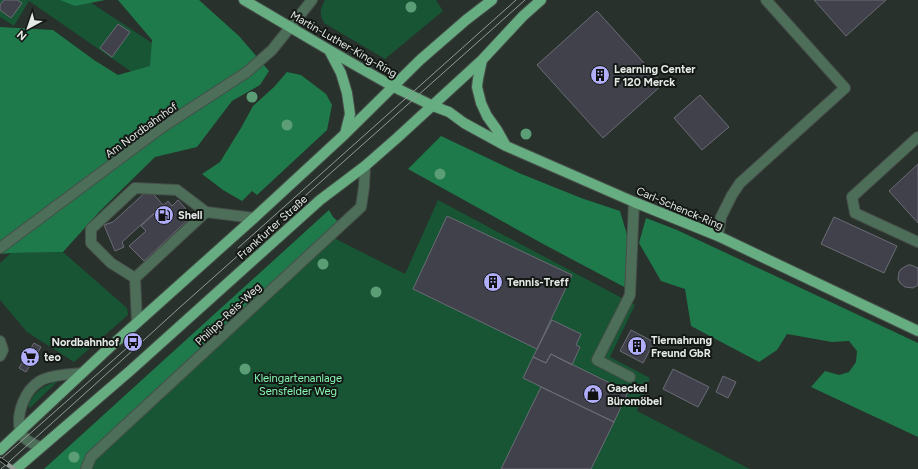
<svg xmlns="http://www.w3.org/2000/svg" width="918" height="469" viewBox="0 0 918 469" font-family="Figtree,sans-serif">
	<rect width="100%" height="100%" fill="#28312b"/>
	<!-- green -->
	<path fill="#175534" d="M0 0H87L214 84 178 104 29 1 14 26 0 17Z
		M325 0H436L443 11 385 59 324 23C319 13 320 10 325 0Z
		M438 200 635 305 610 357 650 378 637 411 750 469H91L96 459 332 237 405 274Z
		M63 252 127 308 128 315 74 362 27 332 0 300V263L11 253Z
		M58 381 30 408 28 405C37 389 42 387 58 381Z"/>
	<!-- forest -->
	<path fill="#1e7a4b" d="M60 0H105L75 6Z
		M118 0H199L239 36 269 71 260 85 232 101 197 147 155 157 100 211 63 252 11 253 0 254V27L53 30 94 60 118 75 150 66 152 40Z
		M287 72 301 75 326 94 332 105 327 130 257 195 252 191 242 201 223 190 202 174 220 162 241 128 253 106 274 87Z
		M441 136 519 173 581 198 620 211 630 245 628 289 545 245 408 169Z
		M329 210 333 217 342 225 96 459 91 469H44Z
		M646 218 677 230 918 343V437L811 387 825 371 839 375 849 372 856 362 857 351 849 341 832 342 787 334 777 350 759 362 691 326 685 289 661 281 639 243Z"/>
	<!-- building -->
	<path fill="#41414b" stroke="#6b6c76" d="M4 0H17L22 3 11 18 0 10V5Z
		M814 0H886L846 36Z
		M597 11 663 84 603 138 537 65Z
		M118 24 130 32 112 57 100 48Z
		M700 95 729 127 702 150 674 118Z
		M918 164V223L889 191Z
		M149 189 163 205 122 242 124 247 115 251 104 225 113 222Z
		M178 200 192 216 144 261 129 246 146 231 141 226 168 201 172 206Z
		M447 216 572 275 537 349 413 289Z
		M834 217 897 246 884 273 821 244Z
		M908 265H911L918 268V285L913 288 905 287 900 283 898 279 899 272 901 269Z
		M552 320 581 334 576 345 580 347 572 365 551 354 546 363 533 357Z
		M631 330 654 342 643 363 620 351Z
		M34 343 41 347 26 372 19 368Z
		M551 354 628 392 614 422 523 378 533 357 546 363Z
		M673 369 709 387 698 407 663 389Z
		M723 376 736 382 728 398 716 392Z
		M541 387 614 422 591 469H501Z"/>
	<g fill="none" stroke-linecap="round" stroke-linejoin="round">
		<!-- minor casing -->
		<g stroke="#464f49" stroke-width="12">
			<path id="minor" d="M918 137 852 197 855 213 918 242
				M718 236 721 217 732 195 740 183 845 88 766 0
				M0 248 161 128 247 72 272 50 312 0
				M135 278 111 263 91 243V229L135 188 177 190 206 212
				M137 322 135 278 206 212 254 218
				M0 341 3 350 0 356
				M630 377 597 360 630 295 634 202
				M41 447C32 444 22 439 20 430 16 413 25 390 40 381 49 375 71 374 82 373
				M86 469 91 457 361 207 364 187 365 166"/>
		</g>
		<!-- major casing -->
		<g stroke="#464f49" stroke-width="12">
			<path id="major" d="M244 0 329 50 362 69 394 87 433 106 449 112 464 123 506 146 634 202 718 236 918 331
				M330 52 341 73 347 93 350 114 345 134
				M482 60 478 79 477 87 481 103 487 116 497 130 506 146
				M0 450 110 347 254 218 345 134 420 60 466 20 492 0
				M16 469 131 370 320 200 365 166 397 138 482 60 523 16 541 0"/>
		</g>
		<!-- minor -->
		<use href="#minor" stroke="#4d6e59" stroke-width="10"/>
		<!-- major -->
		<use href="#major" stroke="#67ad82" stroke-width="10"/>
		<!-- tram -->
		<path stroke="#939a95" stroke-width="1" d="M238 248 516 0
			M0 460 136 340
			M1 469 122 360 178 309 525 0"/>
		<!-- rail casing -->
		<g stroke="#939a95" stroke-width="4.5">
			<path id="rail" d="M0 459 14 469"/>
		</g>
		<!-- rail -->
		<use href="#rail" stroke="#141815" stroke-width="3" stroke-dasharray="9" stroke-linecap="butt"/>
	</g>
	<!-- trees -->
	<g fill="#5b9e76">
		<circle cx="411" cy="7" r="5.5"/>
		<circle cx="252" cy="97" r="5.5"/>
		<circle cx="287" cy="125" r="5.5"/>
		<circle cx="526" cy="134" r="5.5"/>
		<circle cx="440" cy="174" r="5.5"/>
		<circle cx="323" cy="264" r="5.5"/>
		<circle cx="376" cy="292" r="5.5"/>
		<circle cx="245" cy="369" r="5.5"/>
		<circle cx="74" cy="457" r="5.5"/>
	</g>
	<!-- icons -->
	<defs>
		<g id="building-disc" transform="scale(1)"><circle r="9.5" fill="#b0aefa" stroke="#141815"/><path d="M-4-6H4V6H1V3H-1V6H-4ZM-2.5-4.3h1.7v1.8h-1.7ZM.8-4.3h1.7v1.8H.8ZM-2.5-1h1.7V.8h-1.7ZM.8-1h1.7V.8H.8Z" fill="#111"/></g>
		<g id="fuel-disc" transform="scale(1)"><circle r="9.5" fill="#b0aefa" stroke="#141815"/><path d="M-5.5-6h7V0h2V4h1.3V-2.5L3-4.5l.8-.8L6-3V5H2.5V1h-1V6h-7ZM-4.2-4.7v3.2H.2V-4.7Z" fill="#111"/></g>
		<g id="bus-disc" transform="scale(1)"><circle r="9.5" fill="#b0aefa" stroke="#141815"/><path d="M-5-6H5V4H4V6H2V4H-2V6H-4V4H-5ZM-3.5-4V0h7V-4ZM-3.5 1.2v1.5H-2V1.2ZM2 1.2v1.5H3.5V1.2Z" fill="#111"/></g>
		<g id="supermarket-disc" transform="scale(1)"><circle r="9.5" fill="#b0aefa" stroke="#141815"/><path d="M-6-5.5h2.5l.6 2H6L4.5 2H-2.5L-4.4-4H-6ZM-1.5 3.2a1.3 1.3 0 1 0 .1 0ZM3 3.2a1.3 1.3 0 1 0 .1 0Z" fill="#111"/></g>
		<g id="shop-disc" transform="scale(1)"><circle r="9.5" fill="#b0aefa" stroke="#141815"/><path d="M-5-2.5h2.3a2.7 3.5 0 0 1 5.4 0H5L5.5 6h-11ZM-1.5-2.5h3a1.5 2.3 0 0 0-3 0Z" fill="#111"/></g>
	</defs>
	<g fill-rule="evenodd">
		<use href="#building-disc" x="600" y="75"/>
		<use href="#fuel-disc" x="164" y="215"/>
		<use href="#building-disc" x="493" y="282"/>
		<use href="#bus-disc" x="133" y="342"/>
		<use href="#building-disc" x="637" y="346"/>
		<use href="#supermarket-disc" x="30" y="357"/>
		<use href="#shop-disc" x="593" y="394"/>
	</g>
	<g text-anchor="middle" stroke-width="4" stroke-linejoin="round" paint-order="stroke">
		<!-- street labels -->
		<g font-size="11" fill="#e4eae6" stroke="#141815">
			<text transform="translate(344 44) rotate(30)" y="4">Martin-Luther-King-Ring</text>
			<text transform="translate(141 130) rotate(-36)" y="4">Am Nordbahnhof</text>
			<text transform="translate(680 208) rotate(23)" y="4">Carl-Schenck-Ring</text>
			<text transform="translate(272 227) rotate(-42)" y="4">Frankfurter Straße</text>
			<text transform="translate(228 314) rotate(-43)" y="4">Philipp-Reis-Weg</text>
		</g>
		<!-- poi labels -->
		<g font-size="11" font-weight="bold" fill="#e4eae6" stroke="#141815" text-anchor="start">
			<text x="614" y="73">Learning Center<tspan x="614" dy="13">F 120 Merck</tspan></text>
			<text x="178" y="219">Shell</text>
			<text x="507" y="286">Tennis-Treff</text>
			<text x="651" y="344">Tiernahrung<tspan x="651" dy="13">Freund GbR</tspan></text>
			<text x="119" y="346" text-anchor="end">Nordbahnhof</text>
			<text x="44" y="361">teo</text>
			<text x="607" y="392">Gaeckel<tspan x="607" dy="13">Büromöbel</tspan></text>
		</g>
		<!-- park labels -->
		<g font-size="11" fill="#85f8b3" stroke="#141815">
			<text x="298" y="382">Kleingartenanlage<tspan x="298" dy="13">Sensfelder Weg</tspan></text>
		</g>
	</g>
	<!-- north arrow -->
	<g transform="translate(28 28) rotate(220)" stroke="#141815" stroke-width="3" paint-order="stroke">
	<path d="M0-3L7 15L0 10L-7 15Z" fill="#e4eae6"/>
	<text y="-6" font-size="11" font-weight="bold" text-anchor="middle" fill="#e4eae6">N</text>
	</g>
</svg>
